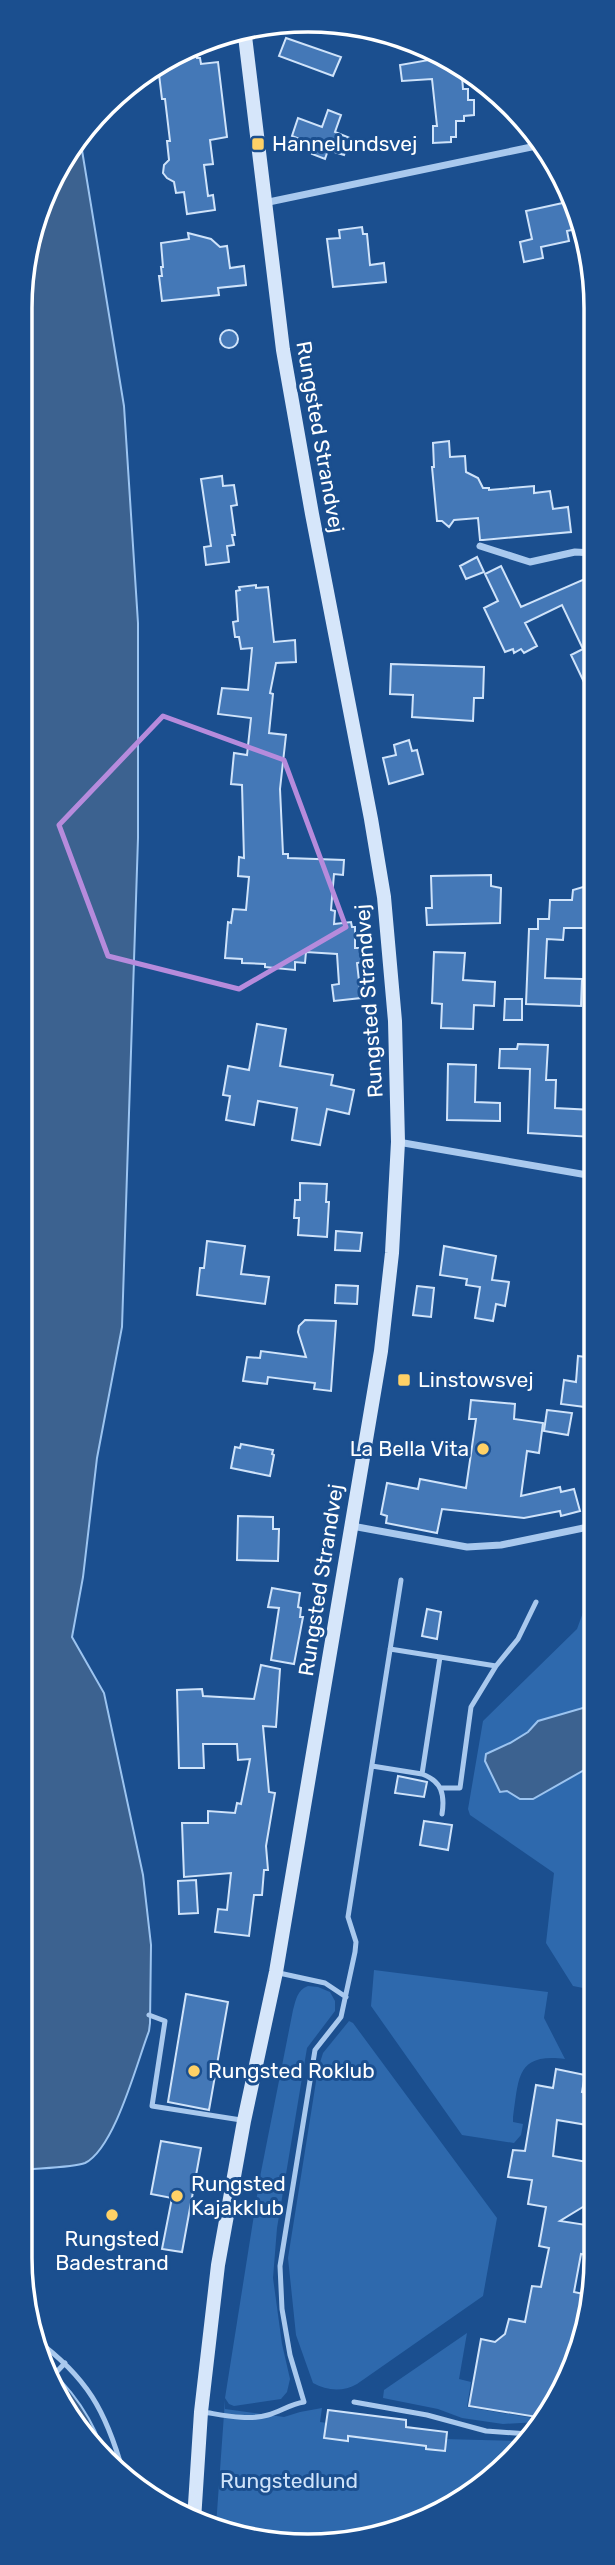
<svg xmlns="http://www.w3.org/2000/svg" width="615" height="2565" viewBox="0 0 615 2565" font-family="Rubik,sans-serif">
	<rect width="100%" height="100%" fill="#1b4f8f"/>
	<!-- green -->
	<path fill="#2e69ad" d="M593 1538V1990L573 1986 546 1943 554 1873 470 1815 468 1809 483 1721 577 1629 591 1591 586 1539Z
		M374 1970 548 1992 544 2018 565 2059C516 2053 519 2078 513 2117V2122L523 2124 521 2135 514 2143 462 2135 371 2006Z
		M308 1986 318 1987 330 1992 335 2001V2011L307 2048 277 2228 273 2278 282 2344 290 2379 287 2392 281 2399 234 2406 229 2404 225 2398 260 2177 293 2010C296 2000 297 1990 308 1986Z
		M349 2021 353 2023 497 2218 483 2296 357 2384C343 2392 327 2391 313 2383L296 2335 288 2258 318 2069 323 2053Z
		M467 2333 459 2379 471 2382 467 2407 539 2419 538 2422 503 2424 462 2418 438 2409 383 2398 384 2390Z
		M225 2400V2409L284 2417 300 2412 322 2408 320 2422 443 2439 523 2441 483 2486 400 2531 288 2545 216 2526Z"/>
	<!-- water -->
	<path fill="#3c6290" stroke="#9cc4f0" stroke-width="2" d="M80 138 124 406 138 623V838L122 1327 97 1458 83 1577 72 1637 104 1693 143 1875 151 1945 150 2023 149 2031C137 2062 115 2148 85 2163 73 2168 34 2168 19 2170L22 269 58 163Z
		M593 1705V1765L533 1799H520L507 1791 500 1792 485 1761 486 1754 510 1743 528 1732 538 1721Z
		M40 2361C71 2386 95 2421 106 2459L91 2448 41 2367Z"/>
	<!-- building -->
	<path fill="#4478b7" stroke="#cfe3fa" stroke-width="2" d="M286 38 341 57 333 76 279 56Z
		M429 47 457 65V76H462L463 89H468V100H474V115L464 116V121H456V137H451V142L433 143V126H437L432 79 402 81 400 65 429 60Z
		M196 48 197 58H200L201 64 218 62 227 137 210 140 213 164 204 165 208 196 213 195 215 210 187 214 184 192 176 193 174 182 167 178 163 173 164 165 169 160 167 141H170L165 99H162L158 66Z
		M328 110 341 115 335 132 350 138 344 155 328 150 325 159 312 154 315 145 292 136 298 118 322 127Z
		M572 201 581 228 567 231 569 241 541 247 543 258 524 262 520 242 532 239 526 211Z
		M362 227 363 234H367L370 265 384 263 386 282 333 287 327 239 340 238 339 230Z
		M188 233 211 239 220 247 227 246 230 268 244 266 246 285 218 288 219 295 162 301 159 276H162L161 267H163L161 243 189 239Z
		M220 339a9 9 0 1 1 18 0a9 9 0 1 1-18 0Z
		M449 441 450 457 465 456 466 472 478 478 483 488H489V490L534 486V493L550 491 553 509 568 507 571 532 483 540H480L478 518 454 520 449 527 442 521H437L432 467H434L433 443Z
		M222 476 223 486 234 485 237 505 231 506 235 535H232L234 545 227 546 229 562 206 565 204 547 211 546 201 479Z
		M477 557 484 572 466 579 460 566Z
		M501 566 521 607 587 578 593 592V701L571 655 583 649 562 605 525 623 537 646 524 653 521 649 514 653 513 649 505 652 484 608 498 601 485 574Z
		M256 585V588L268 587 274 642 295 640 296 662 276 663 270 693 273 694 269 733 286 735 280 789 283 854H288V858L344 860 343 875 334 874 331 910 335 911 334 924 351 922 352 927H355V948H361L363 962 357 963 361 998 334 1001 332 985 339 984 337 954 306 952 305 963 295 962V970L265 967V964L242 963V959L225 958 228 922 231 923 233 909 246 910 249 877 238 876 239 857 244 858 242 785 231 784 234 753 247 755 251 718 218 714 222 688 248 690 252 648 241 649 239 637H235L233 622 238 621 236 591 240 590 239 587Z
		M391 664 484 667 483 698H474L473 721 412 717 413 695 390 694Z
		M409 740 412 751 417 750 423 774 389 784 383 758 396 755 394 745Z
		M491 875V886L501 888 500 923 427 925 426 908H432L431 876Z
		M583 887 593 890V928H564L563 940 547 939 545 978 582 979 581 1006 526 1004 529 929H538V919H549L550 900H572L573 890Z
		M434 952 465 953 463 980 495 982 494 1006 474 1005 473 1029 441 1028 442 1004 432 1003Z
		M505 999H522V1020H504Z
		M257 1024 286 1029 280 1066 333 1075 331 1085 354 1090 349 1114 327 1109 320 1145 292 1140 297 1108 258 1101 254 1125 226 1120 230 1096 223 1095 228 1066 249 1070Z
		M518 1044 548 1045 546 1080H556L555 1108 593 1110 592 1137 528 1133 530 1069 499 1068 500 1049H517Z
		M448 1064 476 1065 475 1102 500 1103V1121L447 1120Z
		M300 1183 327 1184 326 1202H329L327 1237 298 1235 299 1218H294L295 1200H300Z
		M336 1231 362 1233 360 1251 335 1250Z
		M207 1241 245 1246 241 1274 269 1277 265 1304 197 1295 200 1268H204Z
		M444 1246 496 1256 492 1280 509 1282 505 1306 496 1304 493 1321 475 1318 480 1287 466 1285 467 1279 440 1275Z
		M336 1285 358 1286 357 1304 335 1303Z
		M417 1286 434 1288 431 1317 413 1315Z
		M305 1320 336 1321 331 1391 314 1389 315 1383 268 1377 267 1384 243 1381 247 1357 260 1358 261 1351 306 1357 298 1332 299 1326Z
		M578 1356 593 1358V1408L561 1404 564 1380 576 1382Z
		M471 1400 515 1404 514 1419 543 1423 539 1453 527 1451 521 1496 560 1487 561 1492 574 1489 580 1511 561 1516 560 1511 524 1518 442 1509 437 1533 386 1523 387 1516 381 1514 387 1483 418 1489 420 1479 466 1488 476 1419H469Z
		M547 1410 572 1413 568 1435 544 1431Z
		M241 1444 273 1450 272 1454 274 1455 270 1476 231 1468 235 1447 240 1448Z
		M238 1516 273 1517V1529H279L278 1561 237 1560Z
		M272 1588 300 1593 298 1607 301 1608 300 1617H303L294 1664 271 1660 279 1608 268 1607Z
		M427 1609 441 1612 437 1639 422 1636Z
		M261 1665 280 1669 276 1727 263 1726 269 1792 275 1793 266 1846 268 1870H264L262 1895H254L249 1936 215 1932 218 1909 227 1910 231 1873 184 1877 182 1823H208V1811L235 1813 237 1803 241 1804 250 1759 238 1760 237 1744H203L204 1768H179L177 1690 202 1689 203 1696 254 1699Z
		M398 1776 427 1782 424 1797 395 1793Z
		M424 1821 452 1825 448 1850 420 1845Z
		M196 1880 198 1913 179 1914 178 1881Z
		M186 1994 228 2002 209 2110 168 2102Z
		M556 2069 585 2075 582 2092 593 2095V2126L557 2120 553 2156 593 2163 586 2194 591 2202 560 2221 593 2226V2256L581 2254 574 2292 593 2296 557 2401 543 2418 469 2406 481 2339 495 2342 505 2334 509 2319 525 2322 532 2286 541 2287 549 2248 539 2246 546 2207 528 2204 532 2180 508 2177 513 2150 525 2151 536 2085 553 2088Z
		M161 2141 201 2148 182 2252 162 2249 172 2198 151 2194Z
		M328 2410 406 2420V2427L447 2432 445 2451 426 2449V2446L348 2436V2441L324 2438Z"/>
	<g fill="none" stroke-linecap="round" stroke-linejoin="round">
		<!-- lane -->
		<path stroke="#a9c9ee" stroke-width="5" d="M440 1657 496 1666 518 1639 536 1602
			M372 1766 422 1774 440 1657 390 1649
			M422 1774C442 1781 445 1795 442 1814
			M440 1788H460L471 1707 496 1666
			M279 1973 325 1983 346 1997
			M149 2015 165 2021 152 2106 241 2120
			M35 2339C87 2377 106 2411 123 2472
			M49 2380 65 2363
			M354 2402 427 2415 486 2431 529 2434
			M203 2412C223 2415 248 2421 268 2415 281 2411 291 2404 304 2402L290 2355 282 2309 280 2266 315 2050 341 2017 355 1952 356 1942 348 1917 401 1580"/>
		<!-- street -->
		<path stroke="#a9c9ee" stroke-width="7" d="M264 203 541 145
			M480 546 530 562 575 552 593 553
			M398 1142 593 1176
			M352 1526 467 1547 501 1545 593 1526"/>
		<!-- secondary -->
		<path stroke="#d6e6fa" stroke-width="14" d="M194 2520 201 2412 218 2265 244 2121 276 1972 381 1351 392 1253 398 1142 395 1021 384 897 371 819 312 514 283 350 244 28"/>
	</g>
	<!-- marked area -->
	<path fill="none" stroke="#b68bdc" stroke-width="5" stroke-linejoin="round" d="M163 716 284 760 346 927 239 989 108 956 59 825Z"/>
	<!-- markers -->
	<g fill="#ffd166" stroke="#1b4f8f" stroke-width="2.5">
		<rect x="251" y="137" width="14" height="14" rx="3.5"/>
		<rect x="397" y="1373" width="14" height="14" rx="3.5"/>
		<circle cx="483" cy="1449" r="7"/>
		<circle cx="194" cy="2071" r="7"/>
		<circle cx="177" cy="2196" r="7"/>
		<circle cx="112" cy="2215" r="7"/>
	</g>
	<g text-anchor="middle" stroke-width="6" stroke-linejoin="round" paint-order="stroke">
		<!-- poi labels -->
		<g font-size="21" fill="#fff" stroke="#1b4f8f" text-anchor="start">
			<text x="272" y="151">Hannelundsvej</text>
			<text x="418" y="1387">Linstowsvej</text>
			<text x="469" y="1456" text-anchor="end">La Bella Vita</text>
			<text x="208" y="2078">Rungsted Roklub</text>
			<text x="191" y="2191">Rungsted<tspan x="191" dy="24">Kajakklub</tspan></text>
			<text x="112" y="2246" text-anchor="middle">Rungsted<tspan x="112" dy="24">Badestrand</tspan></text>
		</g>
		<!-- street labels -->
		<g font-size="21" fill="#fff" stroke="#1b4f8f">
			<text transform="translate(320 437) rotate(80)" y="7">Rungsted Strandvej</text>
			<text transform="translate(369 1001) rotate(-94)" y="7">Rungsted Strandvej</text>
			<text transform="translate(321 1580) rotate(-81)" y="7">Rungsted Strandvej</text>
		</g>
		<!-- park labels -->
		<g font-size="21" fill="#cfe3fa" stroke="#1b4f8f">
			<text x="289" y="2488">Rungstedlund</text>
		</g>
	</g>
	<!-- crop -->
	<path d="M0 0H615V2565H0ZM308 32H308A276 276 0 0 1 584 308V2258A276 276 0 0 1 308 2534H308A276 276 0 0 1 32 2258V308A276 276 0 0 1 308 32Z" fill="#1b4f8f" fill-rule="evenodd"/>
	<path fill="none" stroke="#fff" stroke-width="3.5" d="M308 32H308A276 276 0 0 1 584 308V2258A276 276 0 0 1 308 2534H308A276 276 0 0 1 32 2258V308A276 276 0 0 1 308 32Z"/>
</svg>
